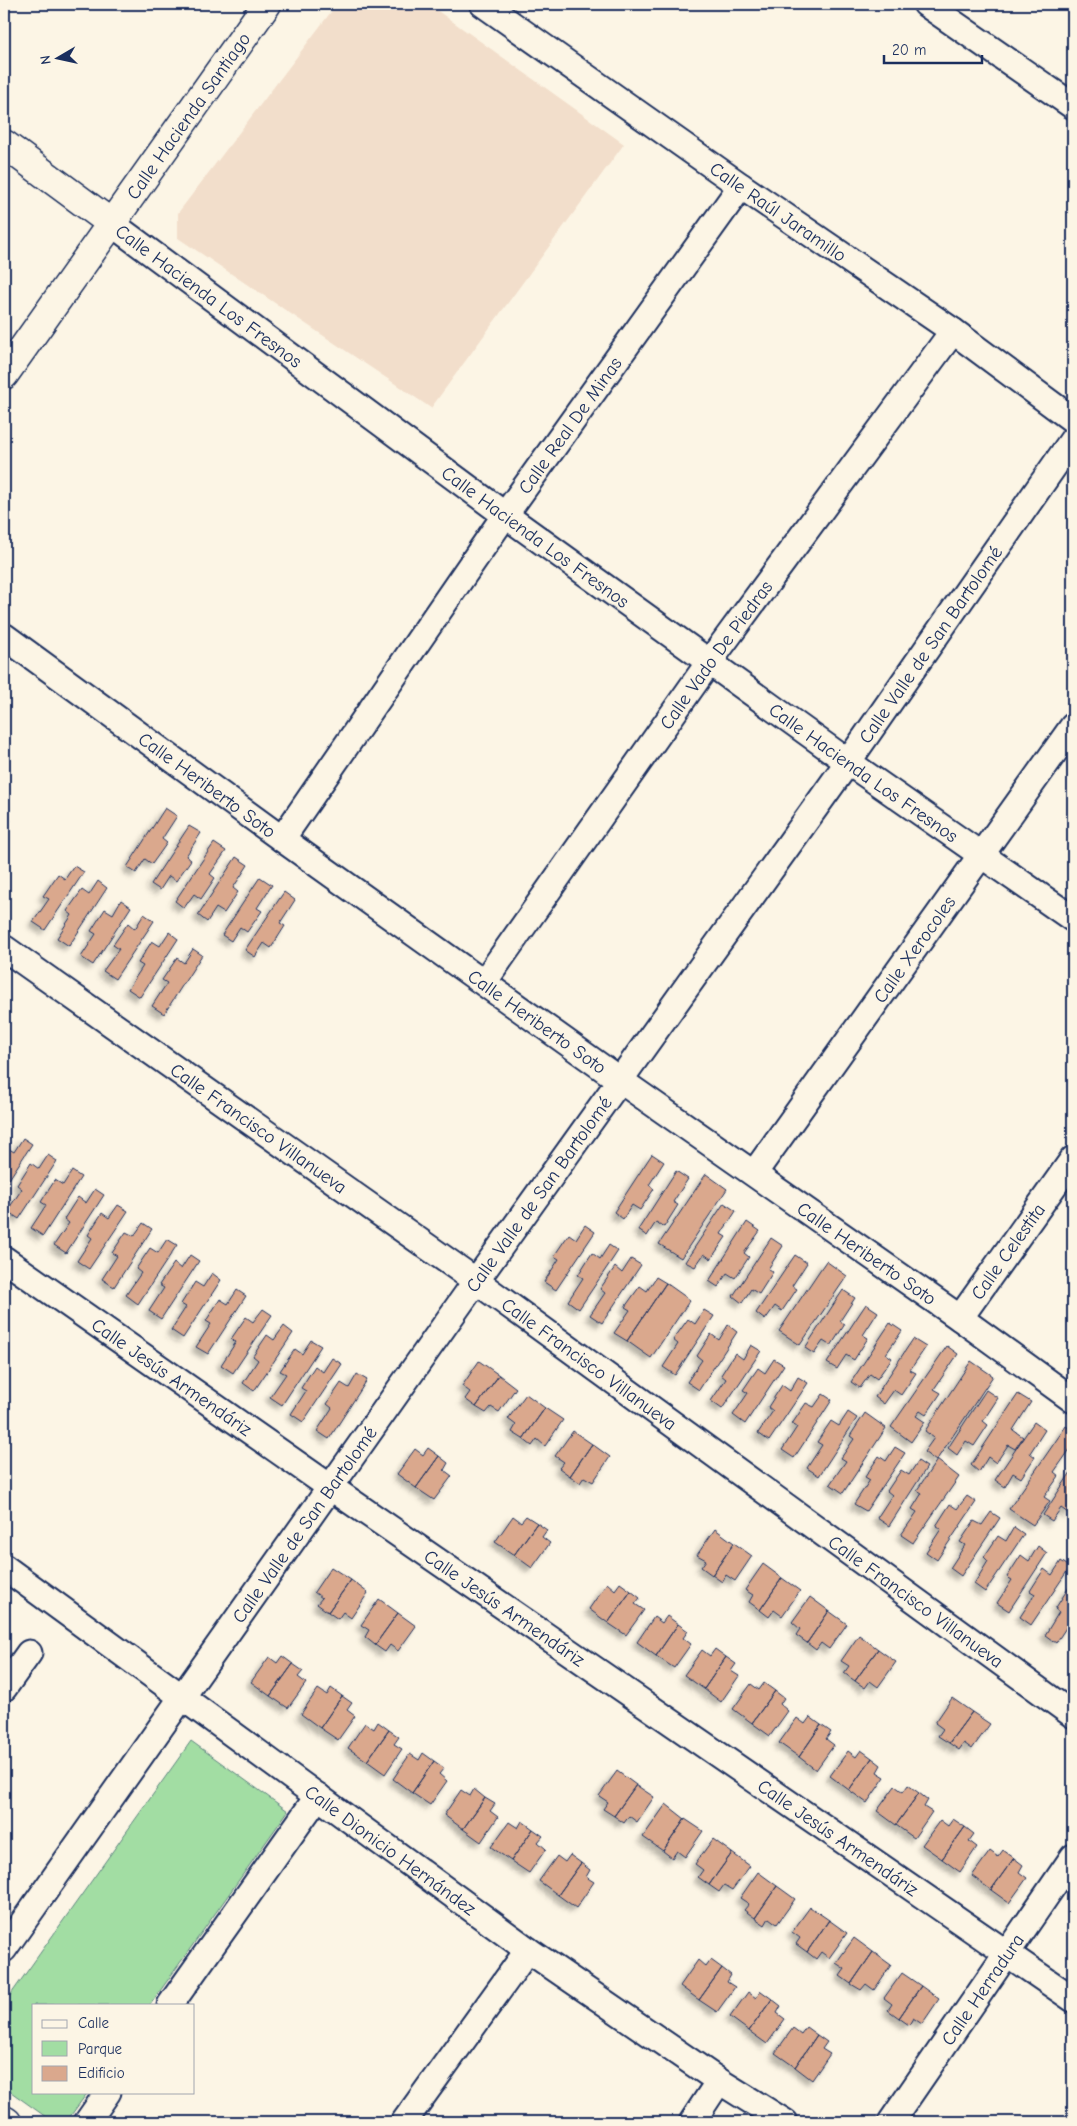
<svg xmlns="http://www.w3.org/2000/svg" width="1077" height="2126" viewBox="0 0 1077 2126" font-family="'Comic Neue',sans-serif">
	<defs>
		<filter id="shadow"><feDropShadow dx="-4.5" dy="4.5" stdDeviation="2.5" flood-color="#0004"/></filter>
	</defs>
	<rect width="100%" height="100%" fill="#fcf5e5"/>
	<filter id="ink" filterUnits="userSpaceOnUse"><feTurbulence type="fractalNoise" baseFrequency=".02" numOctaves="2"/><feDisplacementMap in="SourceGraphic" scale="10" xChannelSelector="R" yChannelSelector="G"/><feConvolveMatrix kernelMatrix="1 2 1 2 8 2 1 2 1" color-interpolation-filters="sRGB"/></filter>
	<g filter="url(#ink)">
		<!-- built -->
		<path fill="#f2decb" d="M337 4H428L624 144 431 408 178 238V213Z"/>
		<!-- green -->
		<path fill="#a2dda3" stroke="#5e8680" d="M191 1741 288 1811 150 2005H34V2092H88L66 2122H53L4 2087V2004Z"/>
		<!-- building -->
		<path fill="#daa88d" stroke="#1b2f5e" filter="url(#shadow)" d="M165 808 177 816 162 839 167 843 152 864 145 859 136 873 127 867Z
			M4 815 11 820 4 831Z
			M189 826 201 833 186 856 191 860 176 881 169 876 160 890 151 884Z
			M214 843 226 851 210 874 215 878 201 899 194 894 184 908 175 901Z
			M236 857 248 865 233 888 238 892 224 913 216 908 207 922 198 915Z
			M74 866 84 872 45 930 33 922 49 899 43 896 58 874 65 879Z
			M260 877 272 885 257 908 262 911 247 932 240 927 231 941 222 935Z
			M98 881 107 888 69 946 57 938 72 915 67 911 82 890 89 895Z
			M284 892 295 900 280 923 285 926 271 948 264 943 255 957 245 950Z
			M121 900 131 907 93 965 81 957 96 934 91 931 105 909 113 914Z
			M144 914 154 921 115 979 103 971 119 949 113 945 128 923 135 929Z
			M169 932 178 939 140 997 128 989 143 966 138 963 152 941 160 946Z
			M193 949 202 955 164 1014 152 1006 167 983 162 980 177 958 184 963Z
			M23 1138 32 1144 4 1187V1150L6 1147 14 1152Z
			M652 1154 664 1162 649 1185 654 1189 640 1210 632 1205 623 1219 614 1212Z
			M48 1155 57 1161 19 1219 7 1211 22 1189 17 1185 31 1163 39 1169Z
			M72 1171 81 1177 43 1236 31 1228 46 1205 41 1202 55 1180 63 1185Z
			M676 1171 688 1179 673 1202 678 1205 664 1227 656 1222 647 1236 638 1230Z
			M706 1174 727 1189 681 1258 659 1244Z
			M95 1189 104 1195 66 1253 54 1245 69 1223 64 1219 78 1197 86 1203Z
			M724 1203 736 1211 721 1234 726 1237 711 1259 704 1254 695 1267 685 1262Z
			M118 1205 128 1211 89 1269 77 1261 92 1238 88 1235 102 1213 109 1218Z
			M747 1222 760 1231 744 1253 749 1257 735 1278 727 1273 718 1287 709 1281Z
			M143 1223 152 1229 114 1287 102 1279 117 1256 112 1253 126 1232 134 1236Z
			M585 1225 595 1232 556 1290 544 1282 559 1259 554 1256 569 1234 576 1239Z
			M771 1238 783 1246 768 1269 773 1272 759 1294 751 1289 742 1303 733 1296Z
			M167 1239 177 1245 138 1304 126 1295 141 1273 136 1269 150 1248 158 1253Z
			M609 1245 618 1251 579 1309 568 1301 583 1278 578 1275 592 1253 600 1259Z
			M190 1255 199 1261 161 1319 149 1311 164 1288 159 1285 174 1263 181 1269Z
			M795 1255 807 1263 792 1286 797 1289 782 1311 775 1306 765 1320 756 1313Z
			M631 1259 641 1265 602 1323 590 1315 605 1293 600 1289 615 1267 622 1273Z
			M826 1261 847 1276 800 1345 779 1331Z
			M212 1273 221 1280 183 1338 171 1330 186 1307 181 1304 195 1282 203 1287Z
			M656 1277 666 1283 627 1341 614 1333 630 1310 625 1307 640 1286 647 1291Z
			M666 1283 690 1300 651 1358 627 1341Z
			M237 1290 246 1296 208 1354 196 1347 211 1324 206 1321 220 1299 228 1304Z
			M843 1290 855 1298 840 1321 845 1324 831 1346 823 1341 814 1354 805 1348Z
			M866 1304 878 1312 863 1335 868 1338 854 1360 846 1355 837 1369 827 1363Z
			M263 1309 272 1315 233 1373 221 1365 236 1342 231 1339 246 1317 253 1322Z
			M704 1310 714 1316 675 1375 663 1367 678 1344 673 1340 688 1319 695 1324Z
			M890 1323 902 1331 886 1354 892 1358 877 1379 870 1374 860 1388 851 1382Z
			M728 1325 737 1332 699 1390 687 1382 702 1360 697 1356 711 1334 719 1340Z
			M284 1326 293 1333 254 1391 243 1383 258 1360 253 1356 267 1335 274 1340Z
			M913 1339 926 1347 910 1370 916 1373 901 1395 894 1390 884 1404 875 1397Z
			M311 1340 321 1346 282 1405 270 1397 286 1374 280 1371 295 1349 302 1354Z
			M751 1345 761 1351 722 1409 711 1401 726 1379 721 1375 735 1353 743 1359Z
			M947 1346 958 1354 934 1389 941 1393 926 1415 920 1411 916 1416 925 1422 911 1442 891 1427Z
			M332 1358 342 1364 303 1422 291 1414 306 1391 301 1388 315 1366 323 1372Z
			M774 1359 784 1365 745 1424 733 1415 748 1393 743 1390 758 1368 765 1373Z
			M479 1361 499 1375 476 1407 465 1399 470 1392 462 1386Z
			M971 1361 993 1376 936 1461 924 1452 934 1438 925 1431Z
			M357 1374 367 1380 329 1439 317 1431 332 1408 327 1404 341 1383 349 1388Z
			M499 1375 516 1388 499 1412 491 1407 486 1413 476 1407Z
			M798 1377 808 1383 769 1441 758 1433 773 1411 768 1407 782 1385 790 1391Z
			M986 1390 998 1398 983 1421 988 1425 974 1446 966 1441 957 1455 948 1448Z
			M526 1394 545 1408 523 1439 512 1432 516 1425 508 1419Z
			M823 1394 832 1400 794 1458 782 1450 797 1427 792 1424 806 1403 814 1407Z
			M1018 1394 1031 1402 1013 1430 1023 1437 1015 1449 1008 1445 996 1463 988 1457 979 1472 971 1465Z
			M545 1408 563 1420 545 1446 537 1439 532 1446 523 1439Z
			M848 1412 857 1418 819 1476 807 1468 822 1445 817 1442 831 1421 839 1426Z
			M865 1413 886 1428 843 1493 830 1484 846 1461 841 1458 854 1439 850 1436Z
			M1034 1422 1045 1430 1030 1453 1035 1457 1021 1478 1013 1473 1005 1487 995 1480Z
			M1066 1426 1073 1431V1445L1054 1472 1059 1476 1044 1497 1050 1501 1033 1525 1009 1509Z
			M573 1431 592 1444 570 1476 559 1468 564 1462 555 1456Z
			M592 1444 610 1457 593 1482 584 1477 580 1483 570 1476Z
			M895 1447 905 1453 866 1511 854 1504 870 1480 865 1477 879 1456 886 1461Z
			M428 1448 439 1456 416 1488 397 1474 415 1449 423 1455Z
			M439 1456 448 1463 444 1470 452 1476 434 1500 416 1488Z
			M937 1460 959 1477 913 1543 901 1535 917 1512 912 1509 922 1493 917 1490Z
			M918 1461 927 1467 889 1526 877 1518 892 1495 887 1491 901 1470 909 1475Z
			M1073 1469V1505L1068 1513 1061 1508 1052 1521 1043 1515Z
			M967 1496 976 1502 937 1560 926 1552 941 1529 936 1526 950 1504 957 1509Z
			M991 1512 1000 1518 961 1576 950 1568 965 1545 960 1542 974 1521 982 1525Z
			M513 1516 521 1522 526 1516 537 1523 514 1555 495 1542Z
			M537 1523 547 1530 542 1537 550 1543 532 1568 514 1555Z
			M1014 1527 1024 1534 985 1592 974 1584 988 1561 984 1557 998 1536 1006 1541Z
			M715 1529 734 1543 712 1575 701 1567 706 1560 697 1555Z
			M734 1543 752 1556 735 1581 726 1575 722 1582 712 1575Z
			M1038 1546 1047 1553 1009 1611 997 1603 1012 1580 1007 1577 1021 1555 1029 1561Z
			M1061 1561 1070 1567 1031 1625 1020 1617 1035 1594 1030 1591 1044 1569 1052 1575Z
			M763 1564 782 1578 760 1610 749 1602 753 1595 745 1590Z
			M331 1567 351 1580 328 1612 317 1604 322 1598 314 1592Z
			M782 1578 800 1591 782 1616 774 1610 769 1617 760 1610Z
			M351 1580 368 1593 351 1618 343 1612 338 1619 328 1612Z
			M607 1583 615 1590 620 1583 631 1591 608 1623 589 1609Z
			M1069 1587 1073 1590V1617L1056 1643 1045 1635 1059 1612 1055 1609Z
			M631 1591 640 1598 635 1604 644 1610 626 1635 608 1623Z
			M810 1597 829 1611 807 1643 796 1635 800 1629 792 1622Z
			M379 1599 398 1613 375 1645 365 1637 369 1630 361 1625Z
			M829 1611 847 1624 829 1649 821 1643 816 1650 807 1643Z
			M398 1613 416 1626 398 1651 390 1645 385 1652 375 1645Z
			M667 1616 678 1624 656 1656 637 1642 654 1617 662 1623Z
			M678 1624 688 1631 683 1638 691 1644 674 1668 656 1656Z
			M859 1635 878 1649 855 1681 844 1673 849 1666 841 1661Z
			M715 1649 726 1657 704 1689 684 1675 702 1650 710 1656Z
			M878 1649 896 1662 878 1687 870 1681 865 1688 855 1681Z
			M282 1656 293 1664 270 1696 251 1682 269 1657 277 1663Z
			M726 1657 736 1664 731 1671 739 1676 721 1702 704 1689Z
			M293 1664 303 1671 298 1677 306 1683 288 1708 270 1696Z
			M764 1683 775 1691 752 1723 733 1709 751 1684 759 1690Z
			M331 1688 342 1696 320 1728 301 1714 318 1689 327 1695Z
			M775 1691 784 1698 780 1704 788 1711 770 1736 752 1723Z
			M342 1696 352 1703 347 1710 355 1716 338 1740 320 1728Z
			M952 1698 972 1712 949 1743 938 1736 943 1729 935 1723Z
			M972 1712 990 1724 972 1749 964 1743 959 1750 949 1743Z
			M810 1717 821 1725 799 1757 779 1743 797 1718 805 1724Z
			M378 1722 389 1730 367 1761 348 1748 365 1723 374 1729Z
			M821 1725 831 1732 826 1739 834 1745 816 1770 799 1757Z
			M389 1730 399 1737 394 1744 402 1749 385 1774 367 1761Z
			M861 1750 872 1758 849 1790 830 1776 848 1751 856 1757Z
			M423 1753 434 1761 412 1793 393 1779 410 1754 419 1760Z
			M872 1758 881 1765 877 1772 885 1777 867 1803 849 1790Z
			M434 1761 444 1768 439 1774 447 1781 430 1805 412 1793Z
			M617 1771 636 1785 614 1816 603 1809 608 1802 599 1796Z
			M636 1785 654 1797 637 1822 629 1816 624 1823 614 1816Z
			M908 1785 919 1793 896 1825 877 1811 895 1786 903 1792Z
			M474 1789 485 1798 463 1829 444 1815 461 1790 470 1796Z
			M919 1793 928 1800 924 1807 932 1812 914 1838 896 1825Z
			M485 1798 495 1804 490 1811 498 1817 481 1842 463 1829Z
			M666 1804 685 1819 663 1851 643 1837Z
			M685 1819 703 1831 685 1857 677 1851 672 1858 663 1851Z
			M953 1819 965 1827 942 1859 922 1845 940 1820 948 1826Z
			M522 1821 533 1829 511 1861 491 1847 509 1822 518 1828Z
			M965 1827 974 1834 969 1841 977 1847 960 1872 942 1859Z
			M533 1829 543 1836 538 1842 546 1849 529 1873 511 1861Z
			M713 1839 732 1853 709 1885 698 1877 703 1870 695 1864Z
			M1003 1850 1014 1858 991 1890 972 1876 990 1851 998 1857Z
			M732 1853 750 1866 732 1890 724 1885 719 1892 709 1885Z
			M570 1855 581 1863 558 1895 539 1881 557 1856 565 1862Z
			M1014 1858 1023 1865 1019 1872 1027 1878 1009 1903 991 1890Z
			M581 1863 590 1870 586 1877 594 1882 576 1908 558 1895Z
			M758 1872 777 1886 755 1918 744 1910 749 1904 740 1898Z
			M777 1886 795 1899 777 1924 769 1918 765 1925 755 1918Z
			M810 1907 829 1920 807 1952 796 1944 800 1938 792 1932Z
			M829 1920 847 1933 829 1958 821 1952 816 1959 807 1952Z
			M854 1938 873 1952 851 1984 840 1976 845 1969 836 1963Z
			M873 1952 891 1965 874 1990 866 1984 861 1990 851 1984Z
			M698 1960 706 1967 711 1960 722 1968 699 2000 680 1986Z
			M722 1968 731 1975 727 1982 735 1987 717 2012 699 2000Z
			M902 1973 921 1986 899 2018 888 2010 892 2004 884 1998Z
			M921 1986 939 1999 922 2024 913 2018 909 2025 899 2018Z
			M761 1991 772 1999 749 2031 730 2017 748 1992 756 1998Z
			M772 1999 781 2006 777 2013 785 2019 767 2044 749 2031Z
			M806 2027 817 2035 795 2067 775 2053 793 2028 801 2034Z
			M817 2035 827 2042 822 2049 830 2054 812 2080 795 2067Z"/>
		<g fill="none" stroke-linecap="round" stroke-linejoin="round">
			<!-- street casing -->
			<g stroke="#1b2f5e" stroke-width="29">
				<g id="street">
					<path id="s1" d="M483 4 741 186 953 331 1073 420"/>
					<path d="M926 4 1073 106"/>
					<path id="s2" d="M111 223 505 515 848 762 1073 919"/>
					<path id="s3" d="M4 636 282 839 621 1081 960 1318 1073 1400"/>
					<path id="s4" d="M282 839 505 515 741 186"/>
					<path id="s5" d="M4 948 476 1281 1073 1715"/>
					<path id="s6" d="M484 982 710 661 953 331"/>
					<path id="s7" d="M755 1172 1073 726"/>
					<path id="s8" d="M4 1259 330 1487 1073 1999"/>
					<path id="s9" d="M960 1318 1073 1159"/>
					<path id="s10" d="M4 1567 528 1950 719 2081 785 2122"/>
					<path d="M4 1688 29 1653"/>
					<path id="s11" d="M4 1949 476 1281 848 762 1073 439"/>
					<path d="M170 2005 318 1796"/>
					<path d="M87 2122 108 2092"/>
					<path d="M404 2122 528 1950"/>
					<path d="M692 2122 719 2081"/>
					<path id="s12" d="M891 2122 1073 1857"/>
				</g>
			</g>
			<!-- secondary casing -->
			<g stroke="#1b2f5e" stroke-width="31">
				<g id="secondary">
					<path d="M4 144 111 223"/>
					<path id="s13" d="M4 375 267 4"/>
					<path d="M4 2120 7 2122"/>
				</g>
			</g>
			<!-- street -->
			<use href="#street" stroke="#fcf5e5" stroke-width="25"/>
			<!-- secondary -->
			<use href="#secondary" stroke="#fcf5e5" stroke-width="28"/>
		</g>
	</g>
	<g text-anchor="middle" stroke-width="4.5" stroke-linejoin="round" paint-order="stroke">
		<!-- street labels -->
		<g font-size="19" fill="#1b2f5e" stroke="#fcf5e5">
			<text dy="7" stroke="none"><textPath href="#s13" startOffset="318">Calle Hacienda Santiago</textPath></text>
			<text dy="7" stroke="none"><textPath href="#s1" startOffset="361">Calle Raúl Jaramillo</textPath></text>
			<text dy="7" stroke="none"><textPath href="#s2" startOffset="122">Calle Hacienda Los Fresnos</textPath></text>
			<text dy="7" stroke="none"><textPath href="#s4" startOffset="504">Calle Real De Minas</textPath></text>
			<text dy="7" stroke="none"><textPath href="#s2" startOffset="528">Calle Hacienda Los Fresnos</textPath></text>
			<text dy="7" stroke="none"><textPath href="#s11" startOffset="1600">Calle Valle de San Bartolomé</textPath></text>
			<text dy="7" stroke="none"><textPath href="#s6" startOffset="401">Calle Vado De Piedras</textPath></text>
			<text dy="7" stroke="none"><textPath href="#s2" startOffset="932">Calle Hacienda Los Fresnos</textPath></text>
			<text dy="7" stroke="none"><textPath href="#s3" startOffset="252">Calle Heriberto Soto</textPath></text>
			<text dy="7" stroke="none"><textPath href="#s7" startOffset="274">Calle Xerocoles</textPath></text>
			<text dy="7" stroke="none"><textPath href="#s3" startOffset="658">Calle Heriberto Soto</textPath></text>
			<text dy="7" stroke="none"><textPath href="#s5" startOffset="312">Calle Francisco Villanueva</textPath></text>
			<text dy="7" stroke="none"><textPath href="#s11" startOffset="925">Calle Valle de San Bartolomé</textPath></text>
			<text dy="7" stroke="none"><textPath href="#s9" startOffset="82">Calle Celestita</textPath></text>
			<text dy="7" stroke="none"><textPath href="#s3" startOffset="1061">Calle Heriberto Soto</textPath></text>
			<text dy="7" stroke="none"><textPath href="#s5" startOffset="718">Calle Francisco Villanueva</textPath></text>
			<text dy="7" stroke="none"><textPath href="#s8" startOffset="205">Calle Jesús Armendáriz</textPath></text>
			<text dy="7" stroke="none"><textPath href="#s11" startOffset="520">Calle Valle de San Bartolomé</textPath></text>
			<text dy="7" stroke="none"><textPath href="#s5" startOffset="1122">Calle Francisco Villanueva</textPath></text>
			<text dy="7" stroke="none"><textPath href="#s8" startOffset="610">Calle Jesús Armendáriz</textPath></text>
			<text dy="7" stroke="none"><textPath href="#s8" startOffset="1015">Calle Jesús Armendáriz</textPath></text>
			<text dy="7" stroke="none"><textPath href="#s10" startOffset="479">Calle Dionicio Hernández</textPath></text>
			<text dy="7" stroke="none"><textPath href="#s12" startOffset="161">Calle Herradura</textPath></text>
		</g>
	</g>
	<!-- margin -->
	<rect width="1077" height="2126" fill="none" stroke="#fcf5e5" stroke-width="20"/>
	<rect x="10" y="10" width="1057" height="2106" fill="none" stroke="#1b2f5e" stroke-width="2" filter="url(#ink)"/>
	<!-- legend -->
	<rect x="32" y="2004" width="162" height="90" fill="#fcf5e5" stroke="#a2a6af"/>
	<rect x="42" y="2020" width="25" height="8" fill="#fcf5e5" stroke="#a2a6af"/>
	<text x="78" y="2028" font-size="15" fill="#1b2f5e">Calle</text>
	<rect x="42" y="2041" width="25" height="15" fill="#a2dda3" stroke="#a2a6af"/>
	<text x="78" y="2054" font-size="15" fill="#1b2f5e">Parque</text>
	<rect x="42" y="2066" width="25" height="15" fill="#daa88d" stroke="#a2a6af"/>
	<text x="78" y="2078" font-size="15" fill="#1b2f5e">Edificio</text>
	<!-- north arrow -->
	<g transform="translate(58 58) rotate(261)" stroke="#fcf5e5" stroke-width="4" paint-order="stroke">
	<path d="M0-4L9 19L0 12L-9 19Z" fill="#1b2f5e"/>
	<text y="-8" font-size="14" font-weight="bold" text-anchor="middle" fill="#1b2f5e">N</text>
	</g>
	<!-- scale -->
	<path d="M884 55v8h98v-8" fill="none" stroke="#1b2f5e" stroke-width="2.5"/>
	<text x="892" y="55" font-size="15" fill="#1b2f5e" stroke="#fcf5e5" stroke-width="4" paint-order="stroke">20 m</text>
</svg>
